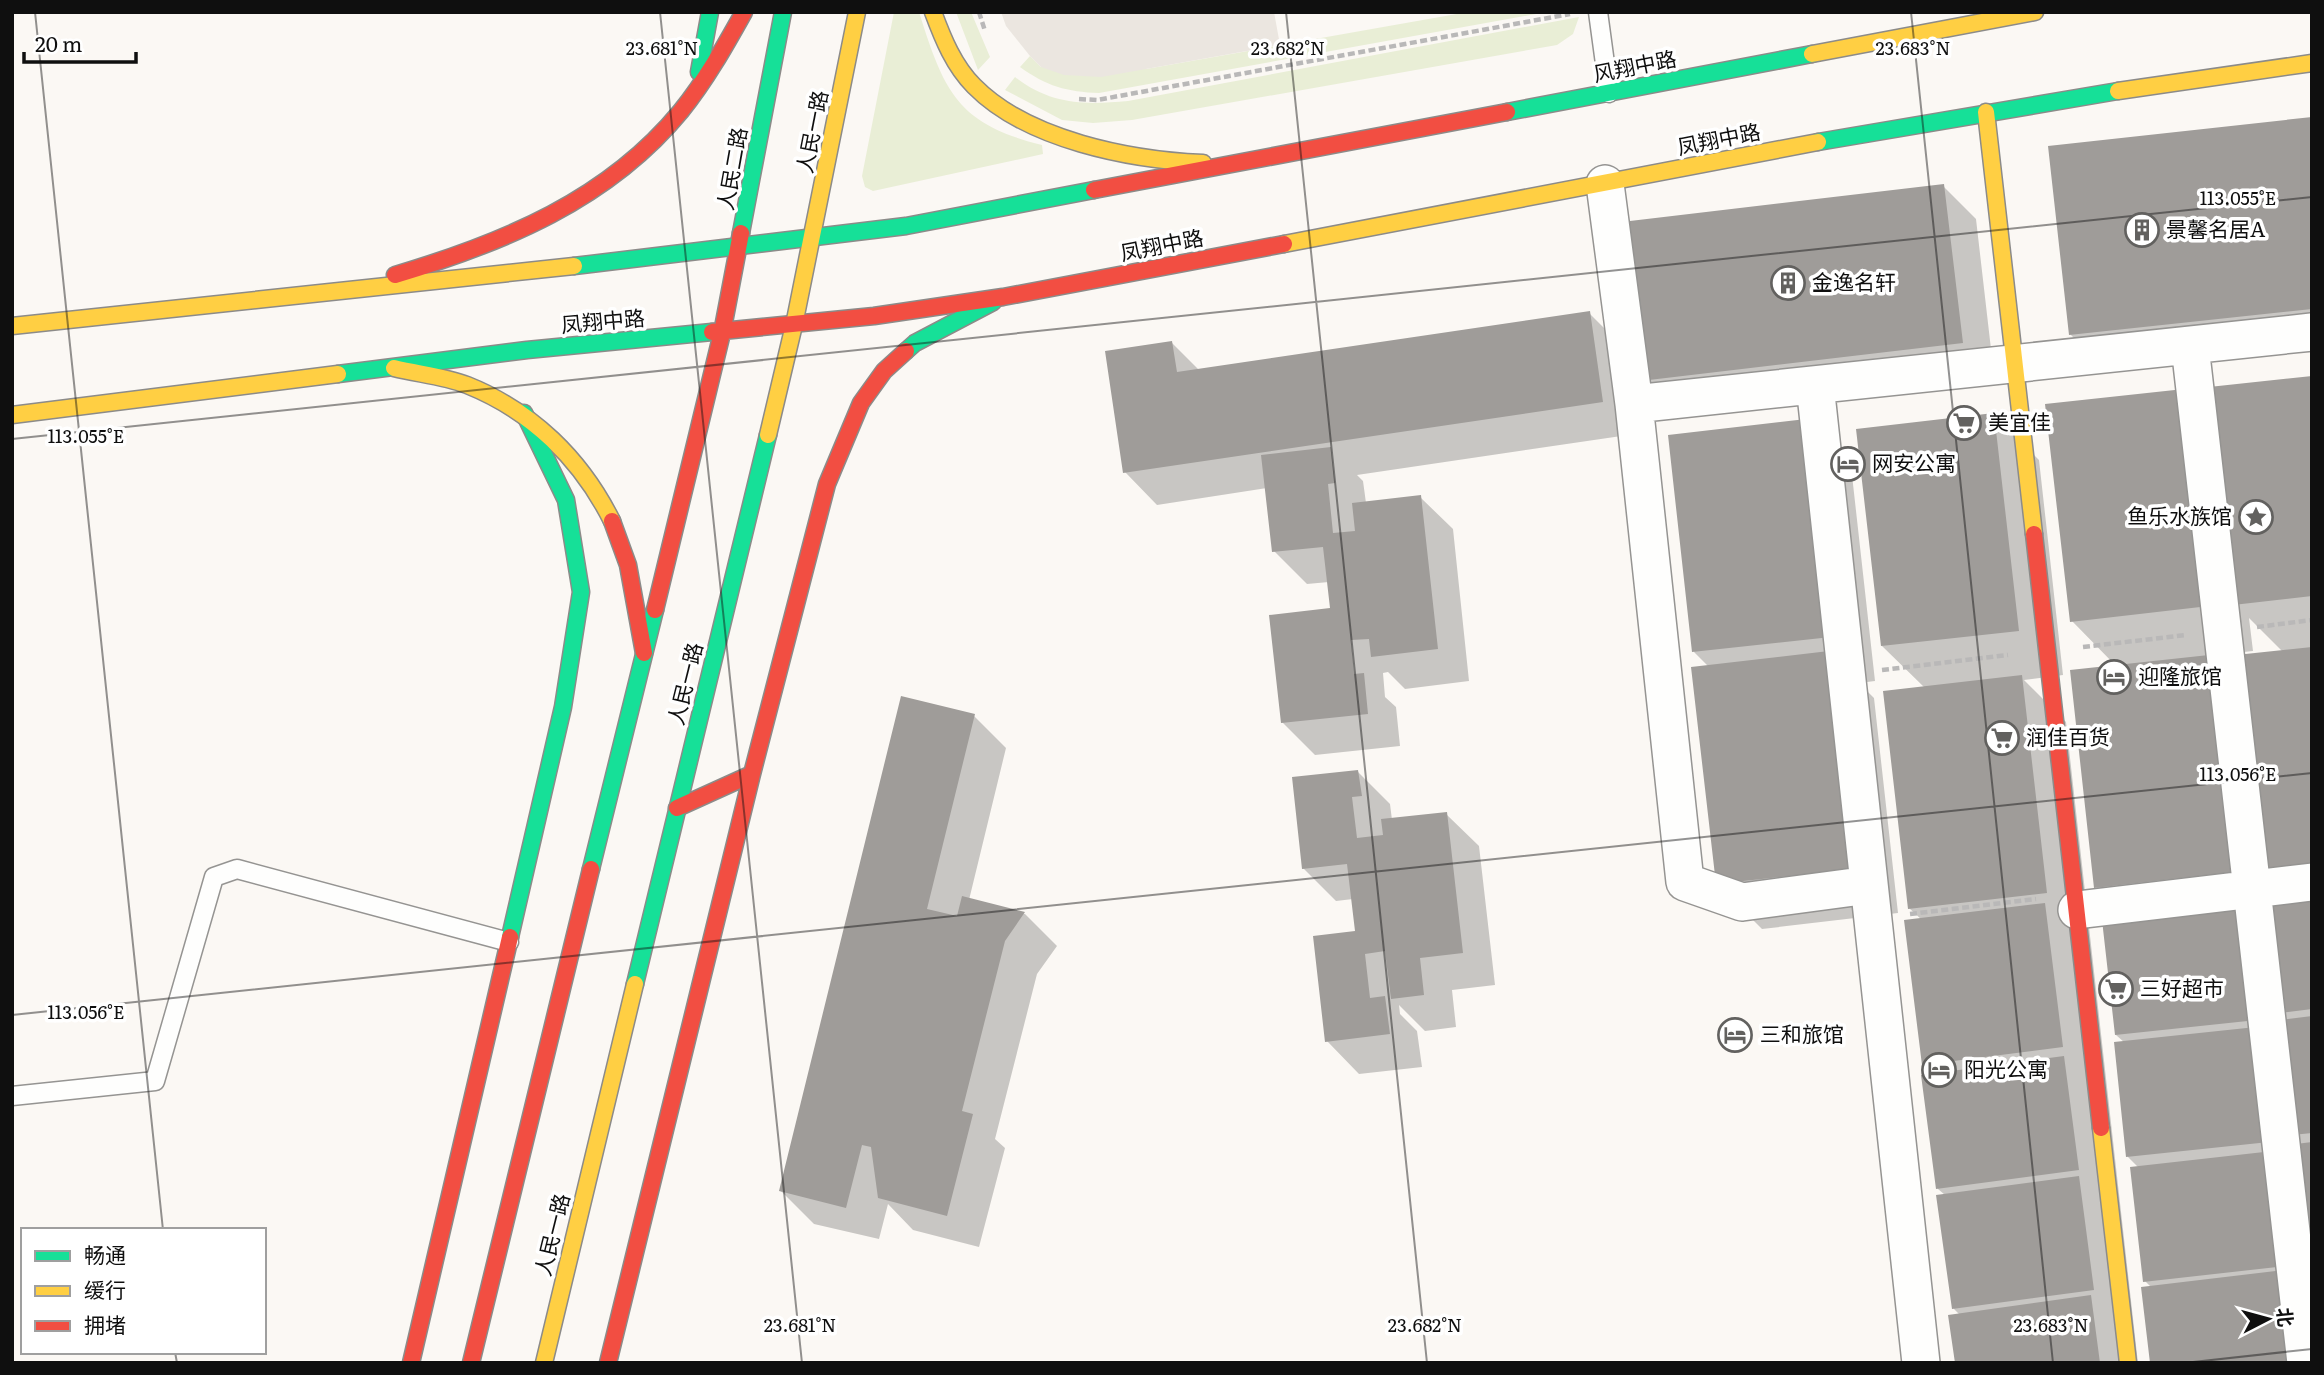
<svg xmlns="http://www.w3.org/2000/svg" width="2324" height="1375" viewBox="0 0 2324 1375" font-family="Literata,'Noto Sans SC',serif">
	<rect width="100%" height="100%" fill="#fbf8f4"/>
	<!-- green -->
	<path fill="#e9eed6" d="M894 12H919C944 91 957 124 1042 145L1043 154 873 191 865 187 862 176Z
		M956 12H971L990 57 978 70Z
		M1468 12H1547L1099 93C1067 92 1046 86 1020 67L1030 56 1041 67 1146 69Z
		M1579 17 1573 34 1557 45 1132 120 1093 123 1062 120 1005 90 1015 77C1051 105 1085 105 1128 101Z"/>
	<!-- plaza -->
	<path fill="#ebe6e0" d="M1001 12H1274L1280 45 1101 77 1064 75 1041 67 1030 56 1006 26Z"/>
	<!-- shadow -->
	<path fill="#0003" fill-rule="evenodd" d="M2312 118V345L2103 367 2070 334Z
		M1943 186 1976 219 1994 375 1666 414 1634 381Z
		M1589 313 1622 346 1635 434 1357 475 1363 481 1366 503 1420 497 1453 529 1469 681 1405 689 1388 672 1383 673 1385 697 1396 707 1400 746 1315 755 1282 722 1332 609 1329 582 1307 584 1274 551 1267 488 1157 505 1125 472 1172 343 1199 370Z
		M2312 377V1363L2151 1287 2145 1281 2139 1168 2128 1157 2125 1043 2116 1035 2128 919 2096 887 2117 667 2072 621ZM2249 618 2283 652 2241 690 2207 656 2253 651Z
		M1994 415 2039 460 2063 675 2024 680 2066 722 2138 1363H1957L1960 1315 1954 1309 1945 1195 1938 1189 1935 1075 1924 1064 1922 920 1909 908 1925 688 1882 646Z
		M1805 421 1851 466 1875 681 1859 683 1874 698 1898 913 1762 929 1717 884 1709 667 1694 652Z
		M974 716 1006 748 969 900 1025 914 1057 946 1037 974 995 1139 1005 1148 979 1247 913 1230 888 1204 879 1239 814 1224 781 1191Z
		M1358 772 1390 804 1392 820 1446 814 1479 846 1495 985 1452 990 1456 1027 1425 1031 1399 1005 1400 1014 1417 1031 1422 1067 1359 1074 1327 1041 1357 932 1353 899 1336 901 1303 868Z"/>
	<!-- building -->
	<path fill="#9f9c99" d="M2312 117V309L2069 335 2048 146Z
		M1944 184 1963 343 1632 382 1613 223Z
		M1590 311 1603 402 1123 473 1105 351 1172 341 1177 372Z
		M2312 376V596L2233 605 2209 387Z
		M2184 389 2209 606 2070 622 2045 404Z
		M1994 413 2019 631 1881 646 1856 429Z
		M1806 419 1831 637 1692 652 1668 435Z
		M1331 447 1335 483 1328 484 1333 533 1355 531 1352 503 1421 495 1438 649 1371 657 1369 639 1351 640 1354 674 1364 673 1368 714 1281 723 1269 615 1330 608 1323 547 1272 552 1261 455Z
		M2312 647V867L2260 873 2236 655Z
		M1829 651 1854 869 1716 884 1691 667Z
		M2209 655 2233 872 2094 888 2070 670Z
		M2022 675 2047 893 1908 909 1883 691Z
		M901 696 975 714 927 909 957 916 962 896 1025 912 1005 941 962 1111 973 1114 947 1216 878 1198 871 1147 862 1145 846 1208 779 1191Z
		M1358 770 1362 796 1352 797 1357 838 1383 835 1381 819 1447 812 1463 953 1420 958 1424 995 1391 999 1385 951 1365 954 1370 998 1385 996 1390 1034 1325 1042 1313 936 1355 931 1347 864 1302 869 1292 777Z
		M2312 893V1009L2280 1013 2267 898Z
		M2045 903 2063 1047 1922 1065 1904 920Z
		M2245 905 2257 1020 2115 1035 2102 920Z
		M2312 1016V1133L2292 1135 2280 1020Z
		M2256 1027 2269 1142 2126 1157 2114 1042Z
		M2064 1056 2079 1170 1936 1189 1921 1075Z
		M2312 1142V1259L2296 1144Z
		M2273 1151 2286 1266 2143 1282 2130 1167Z
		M2079 1176 2094 1290 1952 1309 1936 1195Z
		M2284 1270 2294 1363H2150L2141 1287Z
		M2091 1295 2100 1363H1955L1948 1315Z"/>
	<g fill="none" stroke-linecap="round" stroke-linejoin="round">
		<!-- lane casing -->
		<g stroke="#959492" stroke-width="21">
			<path id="lane" d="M1598 12 1609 93
				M12 1096 155 1081 214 877 237 869 509 942"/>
		</g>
		<!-- street casing -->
		<g stroke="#959492" stroke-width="40">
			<path id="street" d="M1605 184 1634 404 1685 882 1742 902 1869 885
				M2190 346 2306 1363
				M1815 385 1921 1363
				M1634 404 2312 332
				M2077 910 2312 882"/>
		</g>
		<!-- fast casing -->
		<g stroke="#8c8b89" stroke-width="19">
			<path id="fast" d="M699 72 710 12
				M1507 112 1812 54
				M1818 142 2118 91
				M741 233 783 12
				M574 266 906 226 1094 190
				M906 351 915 343 993 302
				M338 374 527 350 712 332
				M591 869 655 610
				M510 937 563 707 581 592 566 500 524 413
				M635 984 768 435"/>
		</g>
		<!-- slow casing -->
		<g stroke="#8c8b89" stroke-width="19">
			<path id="slow" d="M933 12C943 39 954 66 974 86 1027 140 1130 160 1203 163
				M1812 54 2035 12
				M2118 91 2312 63
				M1986 112 2034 534
				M1284 244 1818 142
				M12 326 574 266
				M394 368C418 374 444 376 467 385 532 411 581 459 612 521
				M12 415 338 374
				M768 435 794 325 857 12
				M2101 1128 2128 1363
				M544 1363 635 984"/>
		</g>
		<!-- jam casing -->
		<g stroke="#8c8b89" stroke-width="19">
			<path id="jam" d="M1094 190 1507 112
				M395 275C503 243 608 200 681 111 706 80 725 46 744 12
				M712 332 874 316 1003 297 1284 244
				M612 521 628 565 644 653
				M2034 534 2101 1128
				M655 610 722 333 741 233
				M677 808 752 774 827 484 861 403 884 371 906 351
				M411 1363 510 937
				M471 1363 591 869
				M608 1363 752 774"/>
		</g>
		<!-- path -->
		<path stroke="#b9b8b8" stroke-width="4.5" stroke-dasharray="7 3.5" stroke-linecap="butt" d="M979 12 985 31
			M1079 99 1097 100 1570 14
			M2257 627 2312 620
			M2083 647 2186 635
			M1882 670 2008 655
			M1910 914 2036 899"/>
		<!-- lane -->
		<use href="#lane" stroke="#fefefd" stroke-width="18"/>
		<!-- street -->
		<use href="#street" stroke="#fefefd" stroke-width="37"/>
		<!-- fast -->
		<use href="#fast" stroke="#16e098" stroke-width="16"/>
		<!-- slow -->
		<use href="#slow" stroke="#ffcf43" stroke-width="16"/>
		<!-- jam -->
		<use href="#jam" stroke="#f24e42" stroke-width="16"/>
	</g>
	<!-- ticks -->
	<path fill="none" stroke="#0f0f0f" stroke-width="2" stroke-opacity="0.45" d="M35 12 163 1230M660 12 802 1363M1286 12 1427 1363M1911 12 2053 1363M12 439 2312 197M12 1015 2312 773M175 1352 177 1363M2184 1363 2312 1349"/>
	<!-- icons -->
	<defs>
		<g id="building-ring" transform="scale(1.75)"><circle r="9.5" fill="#fff" stroke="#62615f" stroke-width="1.5"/><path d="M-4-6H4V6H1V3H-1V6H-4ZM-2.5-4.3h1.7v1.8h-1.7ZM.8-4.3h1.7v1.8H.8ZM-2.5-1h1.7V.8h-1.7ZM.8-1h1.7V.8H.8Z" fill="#62615f"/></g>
		<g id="supermarket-ring" transform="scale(1.75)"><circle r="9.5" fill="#fff" stroke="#62615f" stroke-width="1.5"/><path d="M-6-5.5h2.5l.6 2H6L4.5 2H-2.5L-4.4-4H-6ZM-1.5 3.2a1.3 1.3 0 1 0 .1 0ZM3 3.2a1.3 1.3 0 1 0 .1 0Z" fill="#62615f"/></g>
		<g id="hotel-ring" transform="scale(1.75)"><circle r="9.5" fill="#fff" stroke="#62615f" stroke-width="1.5"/><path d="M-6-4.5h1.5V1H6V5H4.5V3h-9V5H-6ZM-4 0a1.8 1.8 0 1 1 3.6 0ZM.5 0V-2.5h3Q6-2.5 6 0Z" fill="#62615f"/></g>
		<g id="sight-ring" transform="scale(1.75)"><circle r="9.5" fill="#fff" stroke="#62615f" stroke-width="1.5"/><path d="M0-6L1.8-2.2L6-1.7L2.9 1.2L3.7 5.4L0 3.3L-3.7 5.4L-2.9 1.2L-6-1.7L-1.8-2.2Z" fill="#62615f"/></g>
	</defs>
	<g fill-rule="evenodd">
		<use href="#building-ring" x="2142" y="230"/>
		<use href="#building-ring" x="1788" y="283"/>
		<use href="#supermarket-ring" x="1964" y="423"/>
		<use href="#hotel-ring" x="1848" y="464"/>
		<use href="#sight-ring" x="2256" y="517"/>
		<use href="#hotel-ring" x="2114" y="677"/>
		<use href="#supermarket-ring" x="2002" y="738"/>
		<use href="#supermarket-ring" x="2116" y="989"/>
		<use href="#hotel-ring" x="1735" y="1035"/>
		<use href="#hotel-ring" x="1939" y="1070"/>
	</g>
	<g text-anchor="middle" stroke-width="7" stroke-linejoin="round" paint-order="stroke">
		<!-- street labels -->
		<g font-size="21" fill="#0f0f0f" stroke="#fff">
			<text transform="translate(1635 67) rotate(-11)" y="7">风翔中路</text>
			<text transform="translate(813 132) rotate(-79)" y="7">人民一路</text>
			<text transform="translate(1719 140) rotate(-11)" y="7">凤翔中路</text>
			<text transform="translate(733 169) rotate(-80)" y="7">人民二路</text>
			<text transform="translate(1162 246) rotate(-11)" y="7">凤翔中路</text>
			<text transform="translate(603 322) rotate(-5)" y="7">凤翔中路</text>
			<text transform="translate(686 684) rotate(-76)" y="7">人民一路</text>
			<text transform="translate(553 1235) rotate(-76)" y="7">人民一路</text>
		</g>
		<!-- poi labels -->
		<g font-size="21" fill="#0f0f0f" stroke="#fff" text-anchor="start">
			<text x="2166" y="237">景馨名居A</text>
			<text x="1812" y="290">金逸名轩</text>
			<text x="1988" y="430">美宜佳</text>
			<text x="1872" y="471">网安公寓</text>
			<text x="2232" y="524" text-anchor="end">鱼乐水族馆</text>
			<text x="2138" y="684">迎隆旅馆</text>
			<text x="2026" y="745">润佳百货</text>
			<text x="2140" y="996">三好超市</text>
			<text x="1760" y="1042">三和旅馆</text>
			<text x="1964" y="1077">阳光公寓</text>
		</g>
	</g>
	<g font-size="18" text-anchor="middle" fill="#0f0f0f" stroke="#fff" stroke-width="7" stroke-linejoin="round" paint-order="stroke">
		<text x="662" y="55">23.681°N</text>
		<text x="1288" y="55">23.682°N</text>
		<text x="1913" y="55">23.683°N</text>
		<text x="2238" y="205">113.055°E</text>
		<text x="86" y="443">113.055°E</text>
		<text x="2238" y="781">113.056°E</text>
		<text x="86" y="1019">113.056°E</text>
		<text x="800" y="1332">23.681°N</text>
		<text x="1425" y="1332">23.682°N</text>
		<text x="2051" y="1332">23.683°N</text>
	</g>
	<!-- border -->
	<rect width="2324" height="1375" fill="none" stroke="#0f0f0f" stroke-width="28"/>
	<!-- legend -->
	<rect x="21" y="1228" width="245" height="126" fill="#ffffff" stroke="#9f9f9f" stroke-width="2"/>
	<rect x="35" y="1251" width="35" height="10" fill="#16e098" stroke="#9f9f9f" stroke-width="2"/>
	<text x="84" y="1263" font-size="21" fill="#0f0f0f">畅通</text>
	<rect x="35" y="1286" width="35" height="10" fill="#ffcf43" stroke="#9f9f9f" stroke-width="2"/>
	<text x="84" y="1298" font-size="21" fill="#0f0f0f">缓行</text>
	<rect x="35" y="1321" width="35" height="10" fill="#f24e42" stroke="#9f9f9f" stroke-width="2"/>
	<text x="84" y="1333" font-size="21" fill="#0f0f0f">拥堵</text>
	<!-- north arrow -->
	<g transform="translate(2268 1319) rotate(84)" stroke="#ffffff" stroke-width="5" paint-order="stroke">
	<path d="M0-5L12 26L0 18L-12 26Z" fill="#0f0f0f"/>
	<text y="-10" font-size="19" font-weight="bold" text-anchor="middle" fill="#0f0f0f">北</text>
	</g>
	<!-- scale -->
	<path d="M24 52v10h112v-10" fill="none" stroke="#0f0f0f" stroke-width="3.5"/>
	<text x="35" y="52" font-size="21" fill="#0f0f0f" stroke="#ffffff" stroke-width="5" paint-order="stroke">20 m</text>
</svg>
